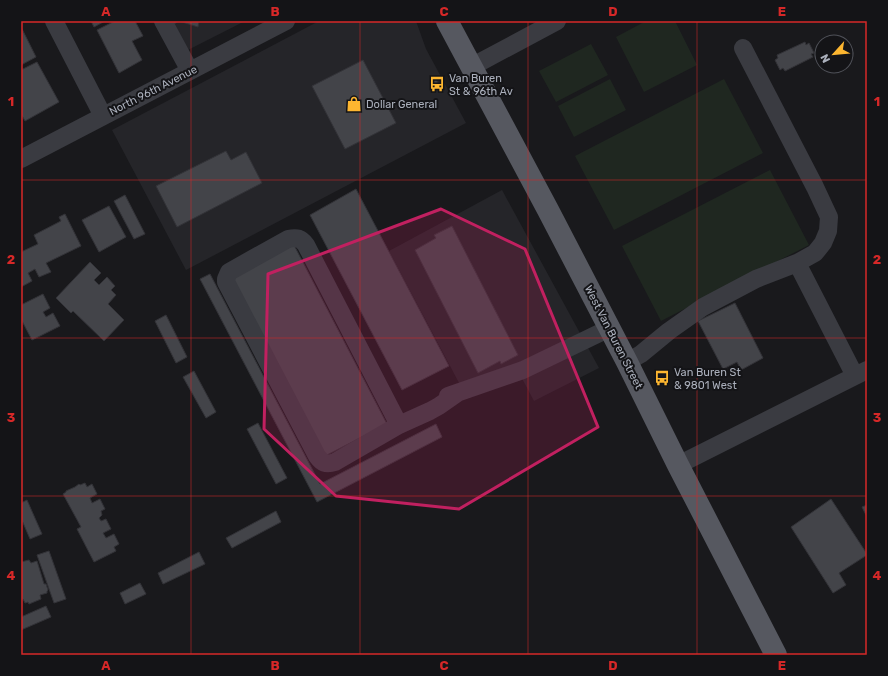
<svg xmlns="http://www.w3.org/2000/svg" width="888" height="676" viewBox="0 0 888 676" font-family="Rubik,sans-serif">
	<rect width="100%" height="100%" fill="#19191c"/>
	<!-- built -->
	<path fill="#252529" d="M170 21H245L186 51Z
		M319 21H416L426 49 466 123 186 270 112 130Z
		M502 190 599 368 534 401 517 369 466 396 389 251Z"/>
	<!-- green -->
	<path fill="#1f2720" d="M646 21H675L697 65 644 92 616 37Z
		M591 44 608 75 556 102 539 71Z
		M610 79 626 110 574 137 558 106Z
		M724 79 763 153 614 230 575 156Z
		M770 170 809 245 661 321 622 246Z"/>
	<!-- building -->
	<path fill="#434449" stroke="#333338" d="M91 21H105L94 27Z
		M115 21H135L143 36 132 41 142 60 119 73 97 30Z
		M172 21H199L198 27 179 21 174 24Z
		M21 27 36 57 21 65Z
		M805 42 806 45 809 43 814 53 811 54 813 57 785 71 783 68 780 70 775 60 778 58 777 55Z
		M363 60 396 123 345 149 312 86Z
		M37 62 59 102 25 121 21 114V70Z
		M435 77 439 85 436 87 432 79Z
		M226 151 231 160 246 152 262 183 177 227 156 186Z
		M356 189 449 366 402 390 310 215Z
		M125 195 145 234 134 239 114 201Z
		M109 206 126 237 99 252 82 220Z
		M65 214 81 246 46 263 51 272 39 277 35 269 28 273 32 281 21 287V252L38 244 34 235 61 221 59 217Z
		M452 226 518 355 501 364 500 361 478 373 415 250 436 238 434 235Z
		M294 245 387 424 325 456 232 277Z
		M90 262 101 273 94 280 99 285 107 277 115 286 111 290 116 295 108 304 124 320 104 341 73 311 71 313 56 298Z
		M210 274 320 484 436 424 442 437 317 502 200 279Z
		M43 294 50 308 43 312 46 317 53 313 60 326 32 340 21 319V305Z
		M735 303 763 358 741 370 737 362 723 369 698 321Z
		M166 315 187 357 176 363 155 321Z
		M194 371 216 412 206 418 183 377Z
		M258 423 287 478 276 484 247 429Z
		M85 483 87 487 92 484 97 494 90 498 92 503 100 499 105 509 101 511 102 515 99 518 101 521 106 519 111 529 103 533 106 538 114 534 119 544 114 547 116 551 94 562 77 529 81 527 63 494 66 492V491L75 487 79 484 80 485Z
		M831 499 867 554V555L839 573 846 585 833 593 791 527Z
		M27 500 42 534 30 539 21 518V503Z
		M867 505V517L862 507Z
		M276 511 281 522 232 548 226 538Z
		M49 551 66 599 54 603 37 555Z
		M199 552 205 564 163 584 158 573Z
		M29 560 31 563 37 561 44 584H46L48 590 47 591V593L40 595 41 599 29 604 28 602 25 603 23 599 21 600V562Z
		M140 583 146 594 125 604 120 593Z
		M46 606 51 617 21 630V617Z"/>
	<g fill="none" stroke-linecap="round" stroke-linejoin="round">
		<!-- minor -->
		<path stroke="#3a3b41" stroke-width="18" d="M54 21 103 116
			M163 21 190 71
			M743 48 815 187 829 217 828 231 823 243 815 253 797 263 855 376
			M471 67 557 21
			M21 159 286 21
			M627 362 641 354 669 331 703 307 756 279 797 263
			M448 396 523 370 610 328
			M399 425 306 245C301 238 297 237 288 239L229 272 226 279V282L317 456C322 463 326 465 335 462L399 425 430 411 439 406 459 392
			M678 465 867 370"/>
		<!-- major -->
		<path stroke="#565860" stroke-width="22" d="M447 21 548 210 627 362 678 465 776 655"/>
	</g>
	<!-- marked area -->
	<path fill="#c12060" fill-opacity="0.2" stroke="#c12060" stroke-width="3" stroke-linejoin="round" d="M441 209 525 249 598 427 459 509 336 496 264 429 268 274Z"/>
	<!-- grid -->
	<path fill="none" stroke="#d62828" stroke-width="1" stroke-opacity="0.55" d="M191 21V655M360 21V655M528 21V655M697 21V655M21 180H867M21 338H867M21 496H867"/>
	<!-- icons -->
	<defs>
		<g id="bus-bare" transform="scale(1.2)"><path d="M-5-6H5V4H4V6H2V4H-2V6H-4V4H-5ZM-3.5-4V0h7V-4ZM-3.5 1.2v1.5H-2V1.2ZM2 1.2v1.5H3.5V1.2Z" fill="#fdb630" stroke="#141417" stroke-width="2.5" paint-order="stroke"/></g>
		<g id="shop-bare" transform="scale(1.2)"><path d="M-5-2.5h2.3a2.7 3.5 0 0 1 5.4 0H5L5.5 6h-11ZM-1.5-2.5h3a1.5 2.3 0 0 0-3 0Z" fill="#fdb630" stroke="#141417" stroke-width="2.5" paint-order="stroke"/></g>
	</defs>
	<g fill-rule="evenodd">
		<use href="#bus-bare" x="437" y="84"/>
		<use href="#shop-bare" x="354" y="104"/>
		<use href="#bus-bare" x="662" y="378"/>
	</g>
	<g text-anchor="middle" stroke-width="4" stroke-linejoin="round" paint-order="stroke">
		<!-- poi labels -->
		<g font-size="11" fill="#abb0bc" stroke="#141417" text-anchor="start">
			<text x="449" y="82">Van Buren<tspan x="449" dy="13">St &amp; 96th Av</tspan></text>
			<text x="366" y="108">Dollar General</text>
			<text x="674" y="376">Van Buren St<tspan x="674" dy="13">&amp; 9801 West</tspan></text>
		</g>
		<!-- street labels -->
		<g font-size="11" fill="#abb0bc" stroke="#141417">
			<text transform="translate(153 90) rotate(-27)" y="4">North 96th Avenue</text>
			<text transform="translate(614 337) rotate(63)" y="4">West Van Buren Street</text>
		</g>
	</g>
	<!-- border -->
	<rect width="888" height="676" fill="none" stroke="#141417" stroke-width="44"/>
	<!-- north arrow -->
	<g transform="translate(834 54) rotate(243)"><circle r="19" fill="#141417" stroke="#505259"/>
	<path d="M0-3L7 15L0 10L-7 15Z" fill="#fdb630"/>
	<text y="-6" font-size="11" font-weight="bold" text-anchor="middle" fill="#abb0bc">N</text>
	</g>
	<rect x="22" y="22" width="844" height="632" fill="none" stroke="#d62828" stroke-width="1.5"/>
	<g font-size="13" text-anchor="middle" font-weight="bold" fill="#d62828">
		<text x="106" y="16">A</text>
		<text x="275" y="16">B</text>
		<text x="444" y="16">C</text>
		<text x="613" y="16">D</text>
		<text x="782" y="16">E</text>
		<text x="11" y="106">1</text>
		<text x="877" y="106">1</text>
		<text x="11" y="264">2</text>
		<text x="877" y="264">2</text>
		<text x="11" y="422">3</text>
		<text x="877" y="422">3</text>
		<text x="11" y="580">4</text>
		<text x="877" y="580">4</text>
		<text x="106" y="670">A</text>
		<text x="275" y="670">B</text>
		<text x="444" y="670">C</text>
		<text x="613" y="670">D</text>
		<text x="782" y="670">E</text>
	</g>
</svg>
